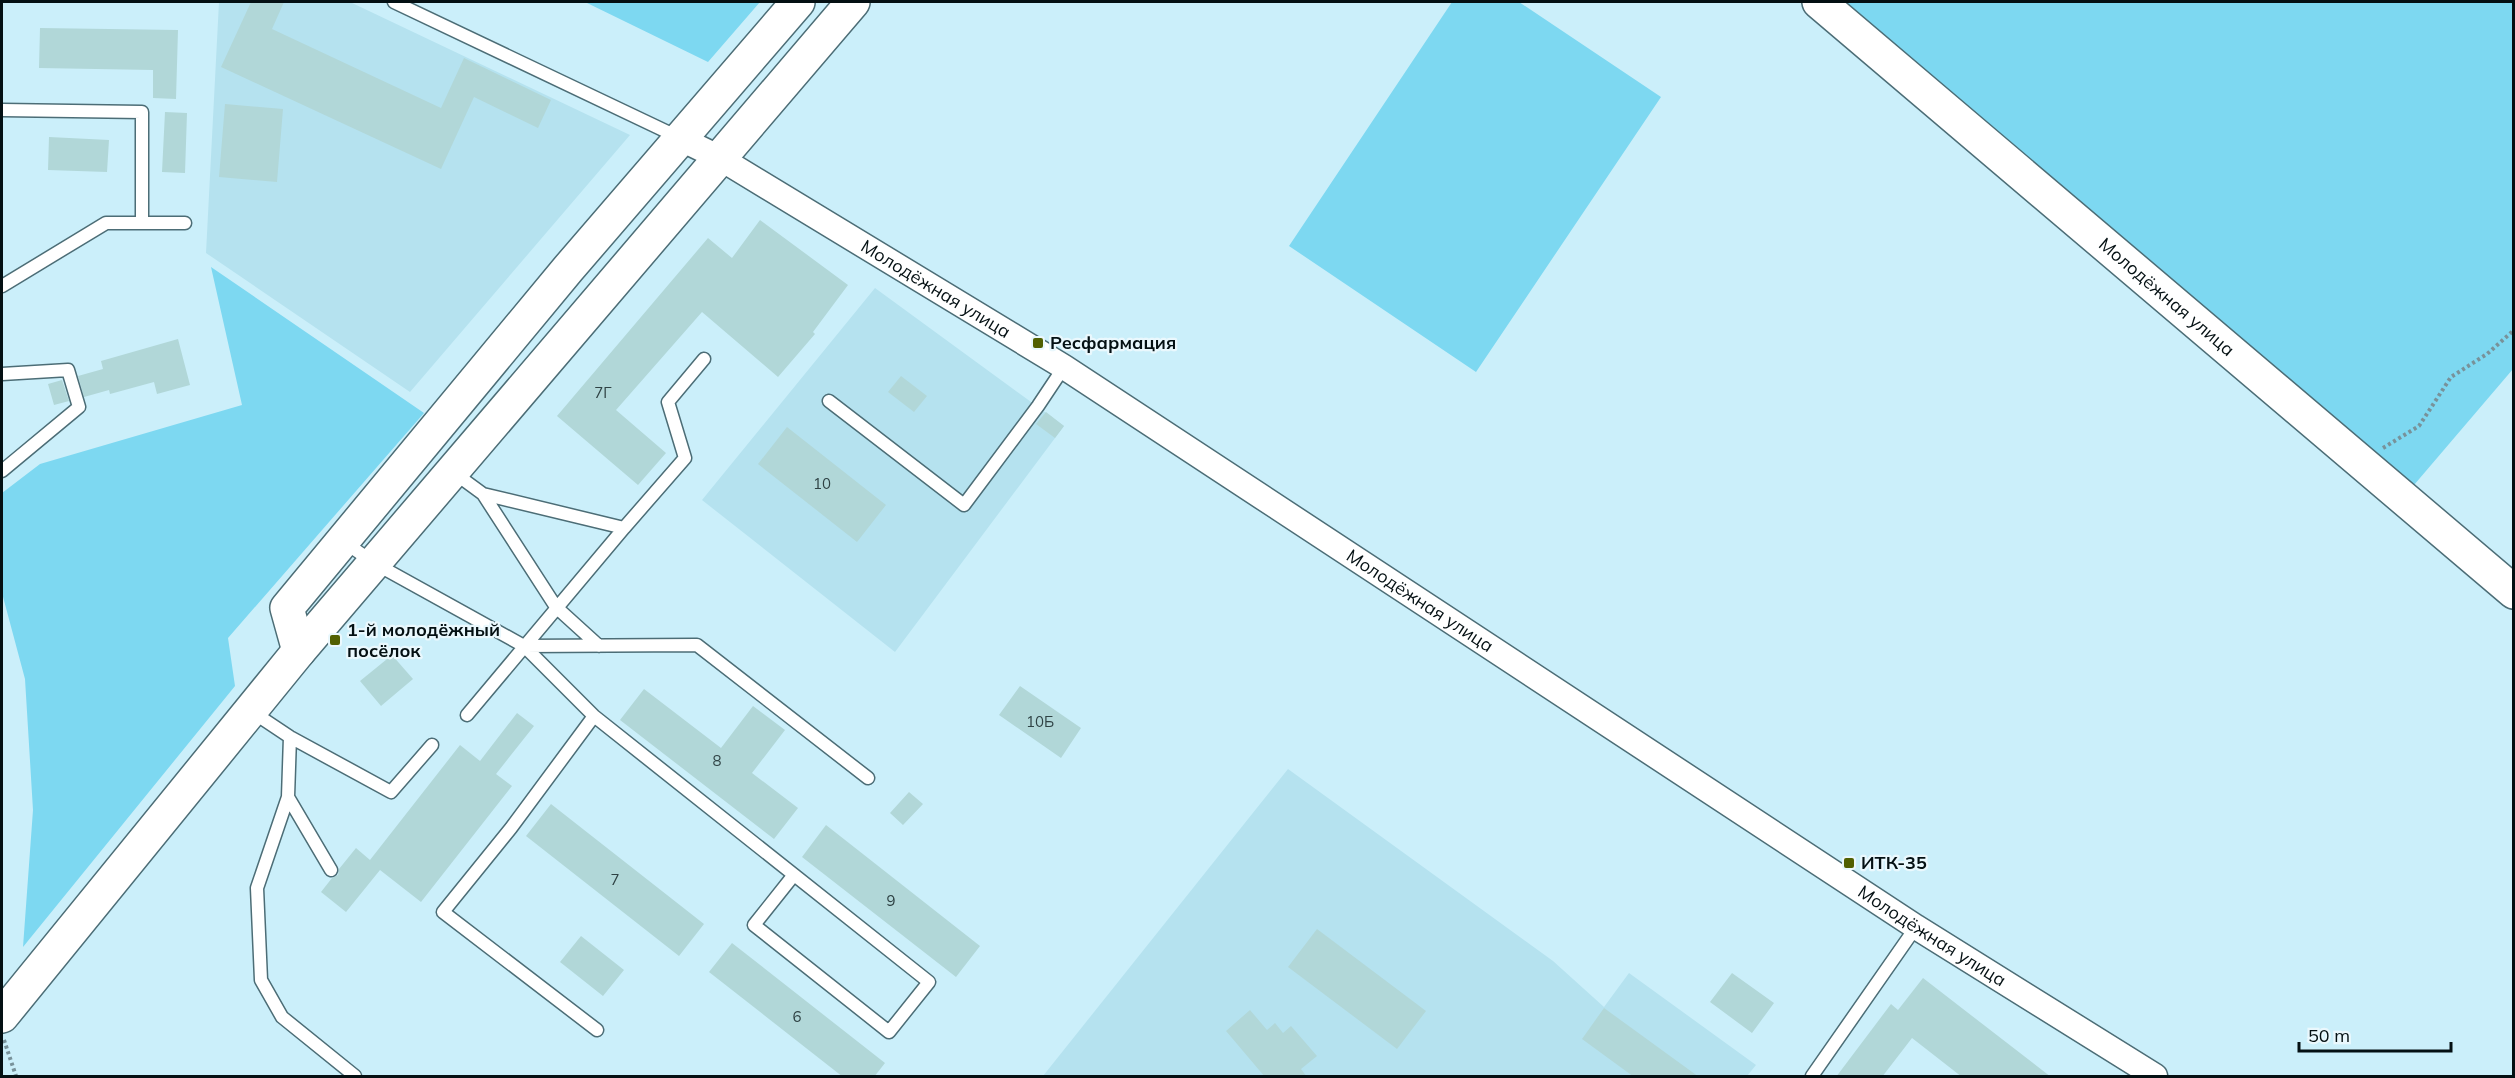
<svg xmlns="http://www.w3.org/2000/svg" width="2515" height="1078" viewBox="0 0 2515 1078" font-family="Mulish,sans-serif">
	<rect width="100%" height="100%" fill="#cbeffa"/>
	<!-- built -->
	<path fill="#b5e2ef" d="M219 2H350L630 135 410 392 206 253Z
		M875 288 1064 426 895 652 702 500Z
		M1288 769 1553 961 1604 1007 1629 973 1756 1065 1747 1076H1043Z"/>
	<!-- green -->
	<path fill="#7dd8f1" d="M585 2H760L708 62Z
		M1452 2H1519L1661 97 1476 372 1289 246Z
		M1843 2H2513V369L2414 485Z
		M211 267 424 413 228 638 235 686 23 947 33 810 25 679 2 593V493L40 464 242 405Z"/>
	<!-- building -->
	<path fill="#b1d7d8" d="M251 2H284L272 29 441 108 464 58 551 100 538 128 474 97 441 169 221 67Z
		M40 28 178 30 176 99 153 98V70L39 68Z
		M225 104 283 109 277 182 219 177Z
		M165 112 187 113 185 173 162 172Z
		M49 137 109 140 107 172 48 170Z
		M760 220 848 285 813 332 815 334 778 377 702 312 616 410 666 453 638 485 557 416 708 238 732 258Z
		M178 339 190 385 157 394 154 382 110 394 109 390 84 397 78 376 103 369 101 361Z
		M901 376 927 396 914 412 888 392Z
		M62 380 69 401 54 405 48 384Z
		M1046 412 1064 426 1055 438 1036 424Z
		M787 427 886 505 857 542 758 464Z
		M392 655 413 679 381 706 360 681Z
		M1020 686 1081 728 1061 758 999 715Z
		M644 689 721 748 753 706 785 730 752 773 798 808 774 839 620 720Z
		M517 713 534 726 496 774 512 786 421 902 380 870 346 912 321 892 332 878 338 875 339 869 356 848 370 860 460 745 480 761Z
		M909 792 923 804 903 825 890 813Z
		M551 804 704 924 679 956 526 836Z
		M826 825 980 946 956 977 802 857Z
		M1317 929 1426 1011 1397 1049 1288 967Z
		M581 936 624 970 603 996 560 962Z
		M732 943 885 1063 874 1077H843L709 972Z
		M1732 973 1774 1003 1752 1033 1710 1002Z
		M1923 978 2051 1077H1962L1912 1038 1882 1077H1836L1891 1004 1898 1010Z
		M1604 1008 1699 1077H1634L1582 1039Z
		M1250 1010 1267 1030 1275 1023 1283 1033 1291 1026 1317 1056 1301 1069 1307 1077H1265L1226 1031Z"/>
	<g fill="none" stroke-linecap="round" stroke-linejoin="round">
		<!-- lane casing -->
		<g stroke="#4c6d76" stroke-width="15">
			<path id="lane" d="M394 2 678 137
				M2 110 142 112V223
				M2 286 106 223H185
				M2 374 68 370 79 407 2 471
				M829 401 964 505 1038 406 1064 367
				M453 472 483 494 624 528 467 715
				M483 494 556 607 599 646
				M624 528 685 458 668 402 704 359
				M343 541 374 563 524 646 594 716 929 982 889 1032 754 925 793 876
				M524 646 697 645 868 778
				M251 711 290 737 391 792 432 745
				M594 716 511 828 443 912 597 1030
				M290 737 288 797 331 870
				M288 797 257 888 261 980 282 1017 355 1076
				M1812 1076 1916 927"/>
		</g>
		<!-- street casing -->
		<g stroke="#4c6d76" stroke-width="27">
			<g id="street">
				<path id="s1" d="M679 138 718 157 1064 367 1916 927 2155 1076"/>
			</g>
		</g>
		<!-- secondary casing -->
		<g stroke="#4c6d76" stroke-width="36">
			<g id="secondary">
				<path id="s2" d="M1819 2 2514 592"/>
				<path d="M299 651 287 608 568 269 798 2"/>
				<path d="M2 1016 299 651 853 2"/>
			</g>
		</g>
		<!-- path -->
		<path stroke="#78929a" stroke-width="4" stroke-dasharray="3 3" stroke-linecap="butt" d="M2383 448 2419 426 2451 377 2487 354 2514 330
			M4 1040 16 1076"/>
		<!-- lane -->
		<use href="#lane" stroke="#fff" stroke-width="12"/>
		<!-- street -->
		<use href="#street" stroke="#fff" stroke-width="24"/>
		<!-- secondary -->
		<use href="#secondary" stroke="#fff" stroke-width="33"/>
	</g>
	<!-- markers -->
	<g fill="#516001" stroke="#eaf8fd" stroke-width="2">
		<rect x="1032" y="337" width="12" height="12" rx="3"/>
		<rect x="329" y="634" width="12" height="12" rx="3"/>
		<rect x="1843" y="857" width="12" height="12" rx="3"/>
	</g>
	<g text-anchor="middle" stroke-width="4.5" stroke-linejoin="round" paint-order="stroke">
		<!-- number labels -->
		<g font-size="15" fill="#2f4244">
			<text x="603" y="398">7Г</text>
			<text x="822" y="489">10</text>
			<text x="1040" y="727">10Б</text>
			<text x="717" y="766">8</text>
			<text x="615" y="885">7</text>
			<text x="891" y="906">9</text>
			<text x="797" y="1022">6</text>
		</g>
		<!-- street labels -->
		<g font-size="18" fill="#041013" stroke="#eaf8fd">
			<text dy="6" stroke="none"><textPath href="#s1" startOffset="298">Молодёжная улица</textPath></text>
			<text dy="6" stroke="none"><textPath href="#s2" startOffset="456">Молодёжная улица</textPath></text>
			<text dy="6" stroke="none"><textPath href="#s1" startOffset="874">Молодёжная улица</textPath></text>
			<text dy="6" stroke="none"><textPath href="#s1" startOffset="1486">Молодёжная улица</textPath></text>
		</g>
		<!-- poi labels -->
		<g font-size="18" font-weight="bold" fill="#041013" stroke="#eaf8fd" text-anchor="start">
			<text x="1050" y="349">Ресфармация</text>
			<text x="347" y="636">1-й молодёжный<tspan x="347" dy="21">посёлок</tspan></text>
			<text x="1861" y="869">ИТК-35</text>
		</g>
	</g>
	<!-- border -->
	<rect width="2515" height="1078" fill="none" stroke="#041013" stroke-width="6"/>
	<!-- scale -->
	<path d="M2299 1042v9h152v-9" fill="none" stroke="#041013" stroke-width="3"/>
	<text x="2308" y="1042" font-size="18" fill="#041013" stroke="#eaf8fd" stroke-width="4.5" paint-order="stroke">50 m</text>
</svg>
